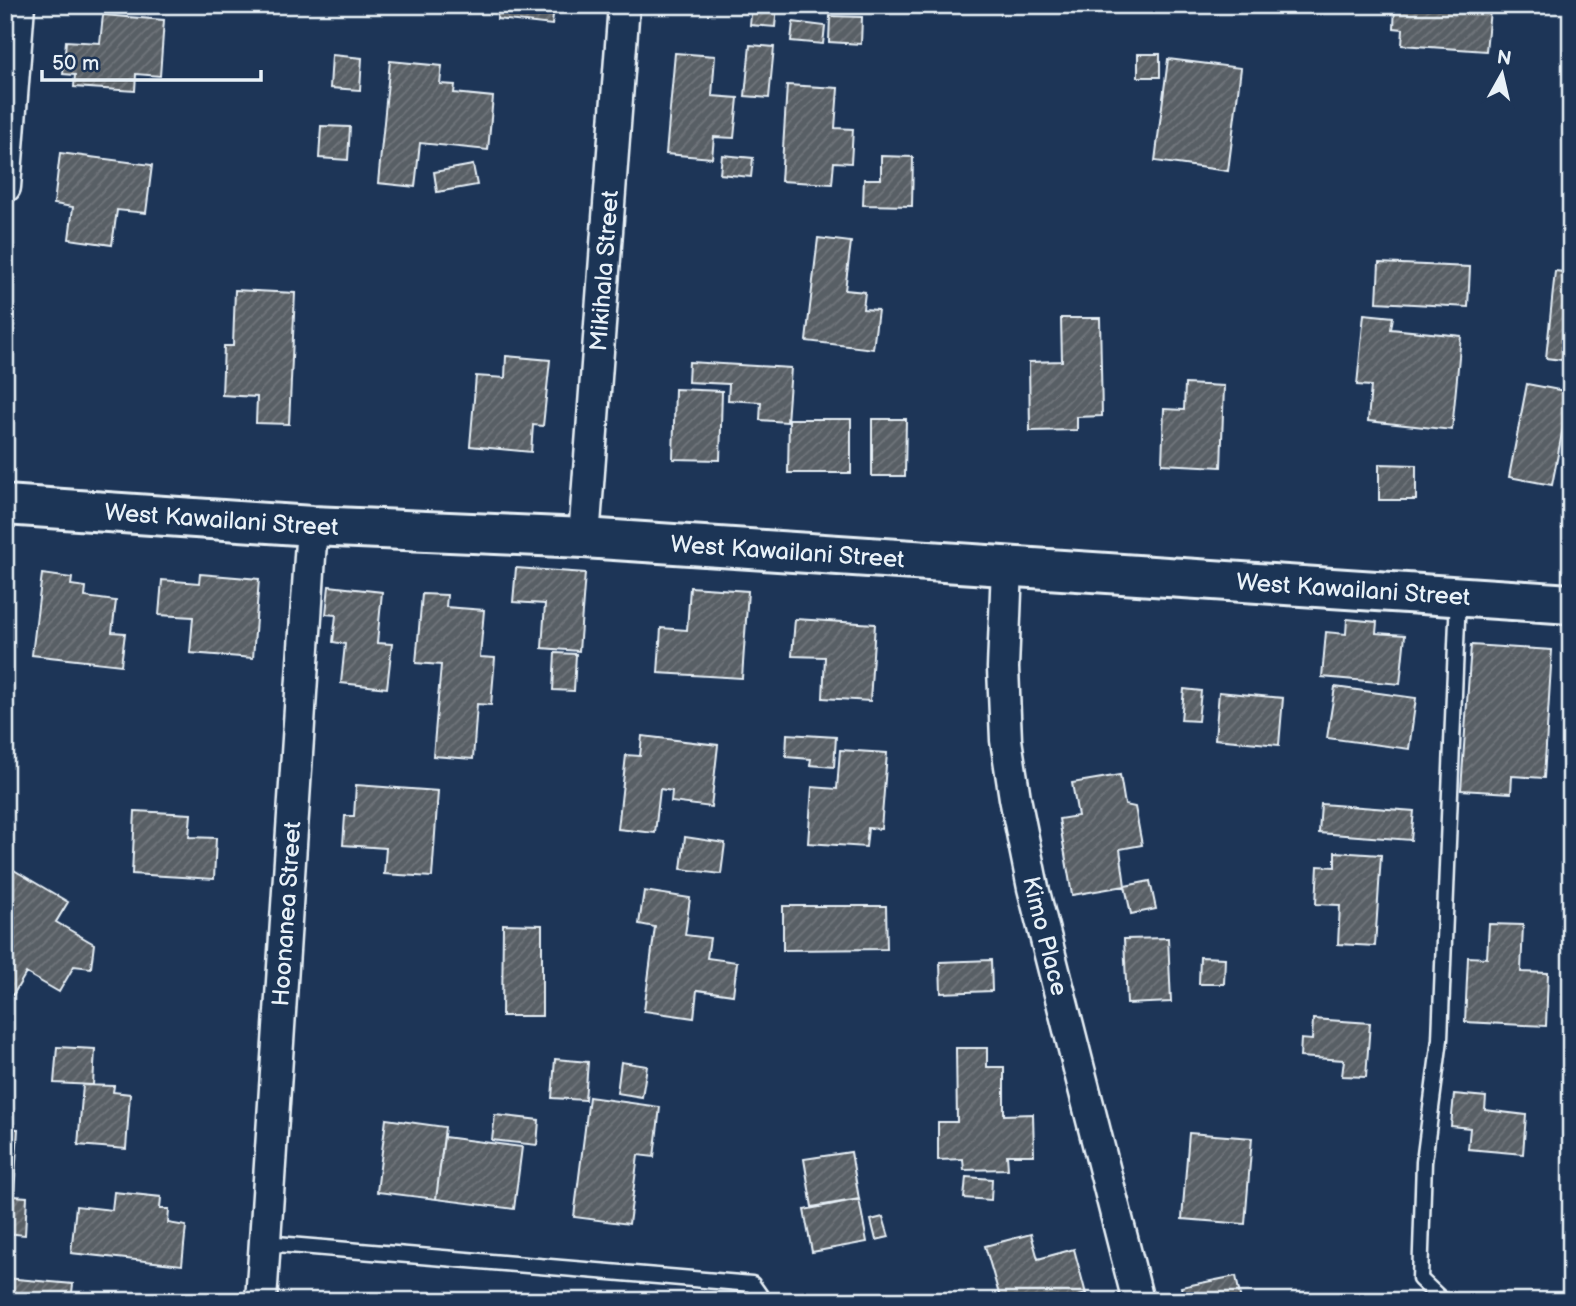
<svg xmlns="http://www.w3.org/2000/svg" width="1576" height="1306" viewBox="0 0 1576 1306" font-family="'Balsamiq Sans',sans-serif">
	<defs>
		<pattern id="building-hatch" width="6" height="6" patternUnits="userSpaceOnUse" patternTransform="scale(1.75)"><rect width="6" height="6" fill="#595f65"/><path d="M-1 1l2-2M0 6l6-6M5 7l2-2" fill="none" stroke="#71767c"/></pattern>
	</defs>
	<rect width="100%" height="100%" fill="#1d3557"/>
	<filter id="ink" filterUnits="userSpaceOnUse"><feTurbulence type="fractalNoise" baseFrequency=".0143" numOctaves="2"/><feDisplacementMap in="SourceGraphic" scale="14" xChannelSelector="R" yChannelSelector="G"/><feConvolveMatrix kernelMatrix="1 2 1 2 8 2 1 2 1" color-interpolation-filters="sRGB"/></filter>
	<g filter="url(#ink)">
		<!-- building -->
		<path fill="url(#building-hatch)" stroke="#e8f1f8" stroke-width="2" d="M498 5H554L552 25 497 19Z
			M752 5H777L775 27 750 25Z
			M1395 5H1445L1490 10 1486 51 1402 45 1403 29 1394 28Z
			M103 15 164 20 160 76 136 74 135 91 74 87 75 75 63 74 66 41 100 43Z
			M830 16 862 17 861 44 829 42Z
			M793 22 825 26 823 44 791 41Z
			M750 45 774 47 769 98 745 96Z
			M675 53 715 56 712 96 738 98 734 138 714 137 712 158 666 154Z
			M1138 54H1160V77H1138Z
			M332 55 362 58 360 90 330 88Z
			M1168 59 1241 68 1228 171 1155 161Z
			M390 61 442 66 440 84 455 85 454 93 493 97 488 150 420 143 415 187 378 183Z
			M787 85 838 88 835 128 853 129 851 163 834 162 832 184 781 181Z
			M321 126 350 127 348 160 319 158Z
			M60 153 152 165 146 213 117 210 112 245 69 239 73 207 54 204Z
			M722 155 753 158 751 177 720 174Z
			M881 156 913 157 912 206 863 205 864 179H881Z
			M473 165 477 185 437 192 434 172Z
			M818 238 851 242 845 290 865 292 863 309 878 310 873 349 806 341Z
			M1379 263 1470 267 1468 307 1377 302Z
			M1555 271 1571 273V361L1546 358Z
			M235 290 295 293 289 424 256 423 257 397 222 395 224 346H233Z
			M1364 314 1393 317 1391 329 1461 336 1452 430 1368 421 1371 386 1357 385Z
			M1061 318H1100L1102 416 1077 417V430L1030 431 1029 362 1062 361Z
			M506 356 550 360 543 426 533 425 531 452 470 446 476 376 505 378Z
			M689 362 791 368 787 422 760 420 761 402 728 400 729 384 688 382Z
			M1185 384 1224 386 1221 467 1162 464 1164 409 1184 410Z
			M1527 384 1570 392 1552 485 1509 477Z
			M675 389 722 391 720 460 673 459Z
			M789 419H851V473H788Z
			M872 419H906L905 476H872Z
			M1379 464 1416 465V500H1379Z
			M1567 495H1571V531L1562 529Z
			M516 568 585 573 579 651 542 648 545 604 513 602Z
			M42 574 72 578 71 585 86 587 85 597 116 601 112 632 125 633 121 665 32 655Z
			M200 574 259 579 253 658 190 653 193 617 159 615 162 580 199 583Z
			M329 586 382 592 377 643 392 644 387 688 341 683 345 644 333 642 336 615 326 614Z
			M690 587 748 591 742 678 658 673 661 628 687 630Z
			M422 594 447 595 446 607 484 610 480 657 495 658 491 705 477 704 473 759 433 756 441 665 416 663Z
			M795 619 875 624 870 701 823 698 825 657 792 656Z
			M1347 619 1377 622 1376 633 1405 635 1400 684 1322 677 1326 632 1346 634Z
			M1471 645 1552 650 1544 778 1512 776 1511 793 1461 790Z
			M555 653 576 654 574 691 553 690Z
			M1335 687 1416 698 1409 749 1327 738Z
			M1184 689 1201 691 1198 721 1181 720Z
			M1219 692 1283 698 1279 745 1215 739Z
			M787 734 836 737 834 767 810 765 811 759 786 757Z
			M642 736 718 745 711 807 671 802 672 791 660 789 655 833 618 829 626 755 640 756Z
			M840 750 887 753 881 829 868 828 866 847 808 843 812 787 837 789Z
			M1120 775 1125 805 1135 807 1142 845 1120 849 1125 886 1072 895 1059 819 1078 816 1072 783Z
			M356 785 438 791 432 877 384 874 386 848 343 845 345 816H354Z
			M1321 804 1414 811 1411 840 1319 833Z
			M135 811 191 814 189 837 216 838 214 879 132 874Z
			M685 837 725 843 721 874 681 869Z
			M1335 852 1381 855 1375 946 1338 944 1340 905 1316 904 1318 866 1335 867Z
			M7 866 68 902 56 922 94 944 91 968 74 966 59 992 26 973 13 995 5 990Z
			M1150 881 1156 909 1131 914 1125 886Z
			M644 891 690 898 685 935 710 938 707 958 737 962 733 995 697 990 694 1018 644 1011 655 927 639 924Z
			M783 906H886L887 949 783 950Z
			M503 924 542 925V1016H502Z
			M1489 924 1523 925 1521 972 1548 973 1546 1026 1465 1022 1468 957 1487 958Z
			M1168 938 1171 1002 1127 1004 1124 939Z
			M1200 957 1225 958 1224 984H1199Z
			M991 960 992 991 941 993 940 962Z
			M1313 1019 1370 1023 1366 1077 1342 1076 1344 1060 1300 1057 1301 1039 1312 1040Z
			M57 1047 95 1049 93 1085 54 1083Z
			M956 1048H987V1067H1004V1115L1033 1114 1034 1155H1007L1008 1169 964 1170 963 1159 938 1160V1122H957Z
			M555 1059 588 1062 585 1100 552 1098Z
			M621 1062 647 1066 642 1097 617 1093Z
			M83 1085 114 1086 113 1092 130 1094 126 1149 78 1145Z
			M1454 1094 1486 1097 1485 1110 1526 1115 1523 1154 1468 1149 1470 1128 1451 1126Z
			M589 1097 660 1107 654 1157 638 1155 629 1224 574 1217Z
			M495 1115 539 1120 537 1145 492 1140Z
			M386 1119 445 1127 436 1199 377 1192Z
			M5 1128 18 1129 14 1196 27 1197 25 1235 5 1233Z
			M1189 1133 1252 1138 1245 1224 1182 1219Z
			M444 1137 522 1147 514 1209 436 1199Z
			M851 1152 859 1199 812 1207 804 1159Z
			M966 1177 992 1179 991 1200 964 1198Z
			M114 1192 161 1197 160 1209H169L168 1223 186 1226 182 1265 71 1253 76 1206 112 1210Z
			M859 1199 867 1242 812 1252 804 1210Z
			M883 1217 889 1237 876 1240 871 1220Z
			M1031 1234 1038 1259 1074 1249 1086 1294 1061 1301H1001L985 1246Z
			M1236 1276 1241 1301H1184L1181 1287Z
			M5 1278 73 1284 71 1301H5Z"/>
		<g fill="none" stroke-linecap="round" stroke-linejoin="round">
			<!-- lane casing -->
			<g stroke="#e8f1f8" stroke-width="19">
				<path id="lane" d="M265 1243 752 1284 764 1301
					M1443 1301 1420 1279 1424 1162 1440 1039 1458 596"/>
			</g>
			<!-- street casing -->
			<g stroke="#e8f1f8" stroke-width="35">
				<g id="street">
					<path d="M5 187 19 5"/>
					<path id="s1" d="M584 538 624 5"/>
					<path id="s2" d="M1007 566 1003 668 1006 740 1015 798 1033 888 1138 1301"/>
					<path id="s3" d="M261 1301 312 526"/>
				</g>
			</g>
			<!-- secondary casing -->
			<g stroke="#e8f1f8" stroke-width="44">
				<g id="secondary">
					<path id="s4" d="M5 505 312 526 584 538 1571 604"/>
				</g>
			</g>
			<!-- lane -->
			<use href="#lane" stroke="#1d3557" stroke-width="14"/>
			<!-- street -->
			<use href="#street" stroke="#1d3557" stroke-width="30"/>
			<!-- secondary -->
			<use href="#secondary" stroke="#1d3557" stroke-width="38"/>
		</g>
	</g>
	<g text-anchor="middle" stroke-width="5" stroke-linejoin="round" paint-order="stroke">
		<!-- street labels -->
		<g font-size="24" fill="#e8f1f8" stroke="#1d3557">
			<text dy="8" stroke="none"><textPath href="#s1" startOffset="268">Mikihala Street</textPath></text>
			<text dy="8" stroke="none"><textPath href="#s4" startOffset="217">West Kawailani Street</textPath></text>
			<text dy="8" stroke="none"><textPath href="#s4" startOffset="784">West Kawailani Street</textPath></text>
			<text dy="8" stroke="none"><textPath href="#s4" startOffset="1351">West Kawailani Street</textPath></text>
			<text dy="8" stroke="none"><textPath href="#s3" startOffset="388">Hoonanea Street</textPath></text>
			<text dy="8" stroke="none"><textPath href="#s2" startOffset="374">Kimo Place</textPath></text>
		</g>
	</g>
	<!-- margin -->
	<rect width="1576" height="1306" fill="none" stroke="#1d3557" stroke-width="28"/>
	<rect x="14" y="14" width="1548" height="1278" fill="none" stroke="#e8f1f8" stroke-width="2.5" filter="url(#ink)"/>
	<!-- north arrow -->
	<g transform="translate(1502 74) rotate(8)" stroke="#1d3557" stroke-width="5" paint-order="stroke">
	<path d="M0-5L12 26L0 18L-12 26Z" fill="#e8f1f8"/>
	<text y="-10" font-size="19" font-weight="bold" text-anchor="middle" fill="#e8f1f8">N</text>
	</g>
	<!-- scale -->
	<path d="M42 70v10h219v-10" fill="none" stroke="#e8f1f8" stroke-width="3.5"/>
	<text x="52" y="70" font-size="21" fill="#e8f1f8" stroke="#1d3557" stroke-width="5" paint-order="stroke">50 m</text>
</svg>
